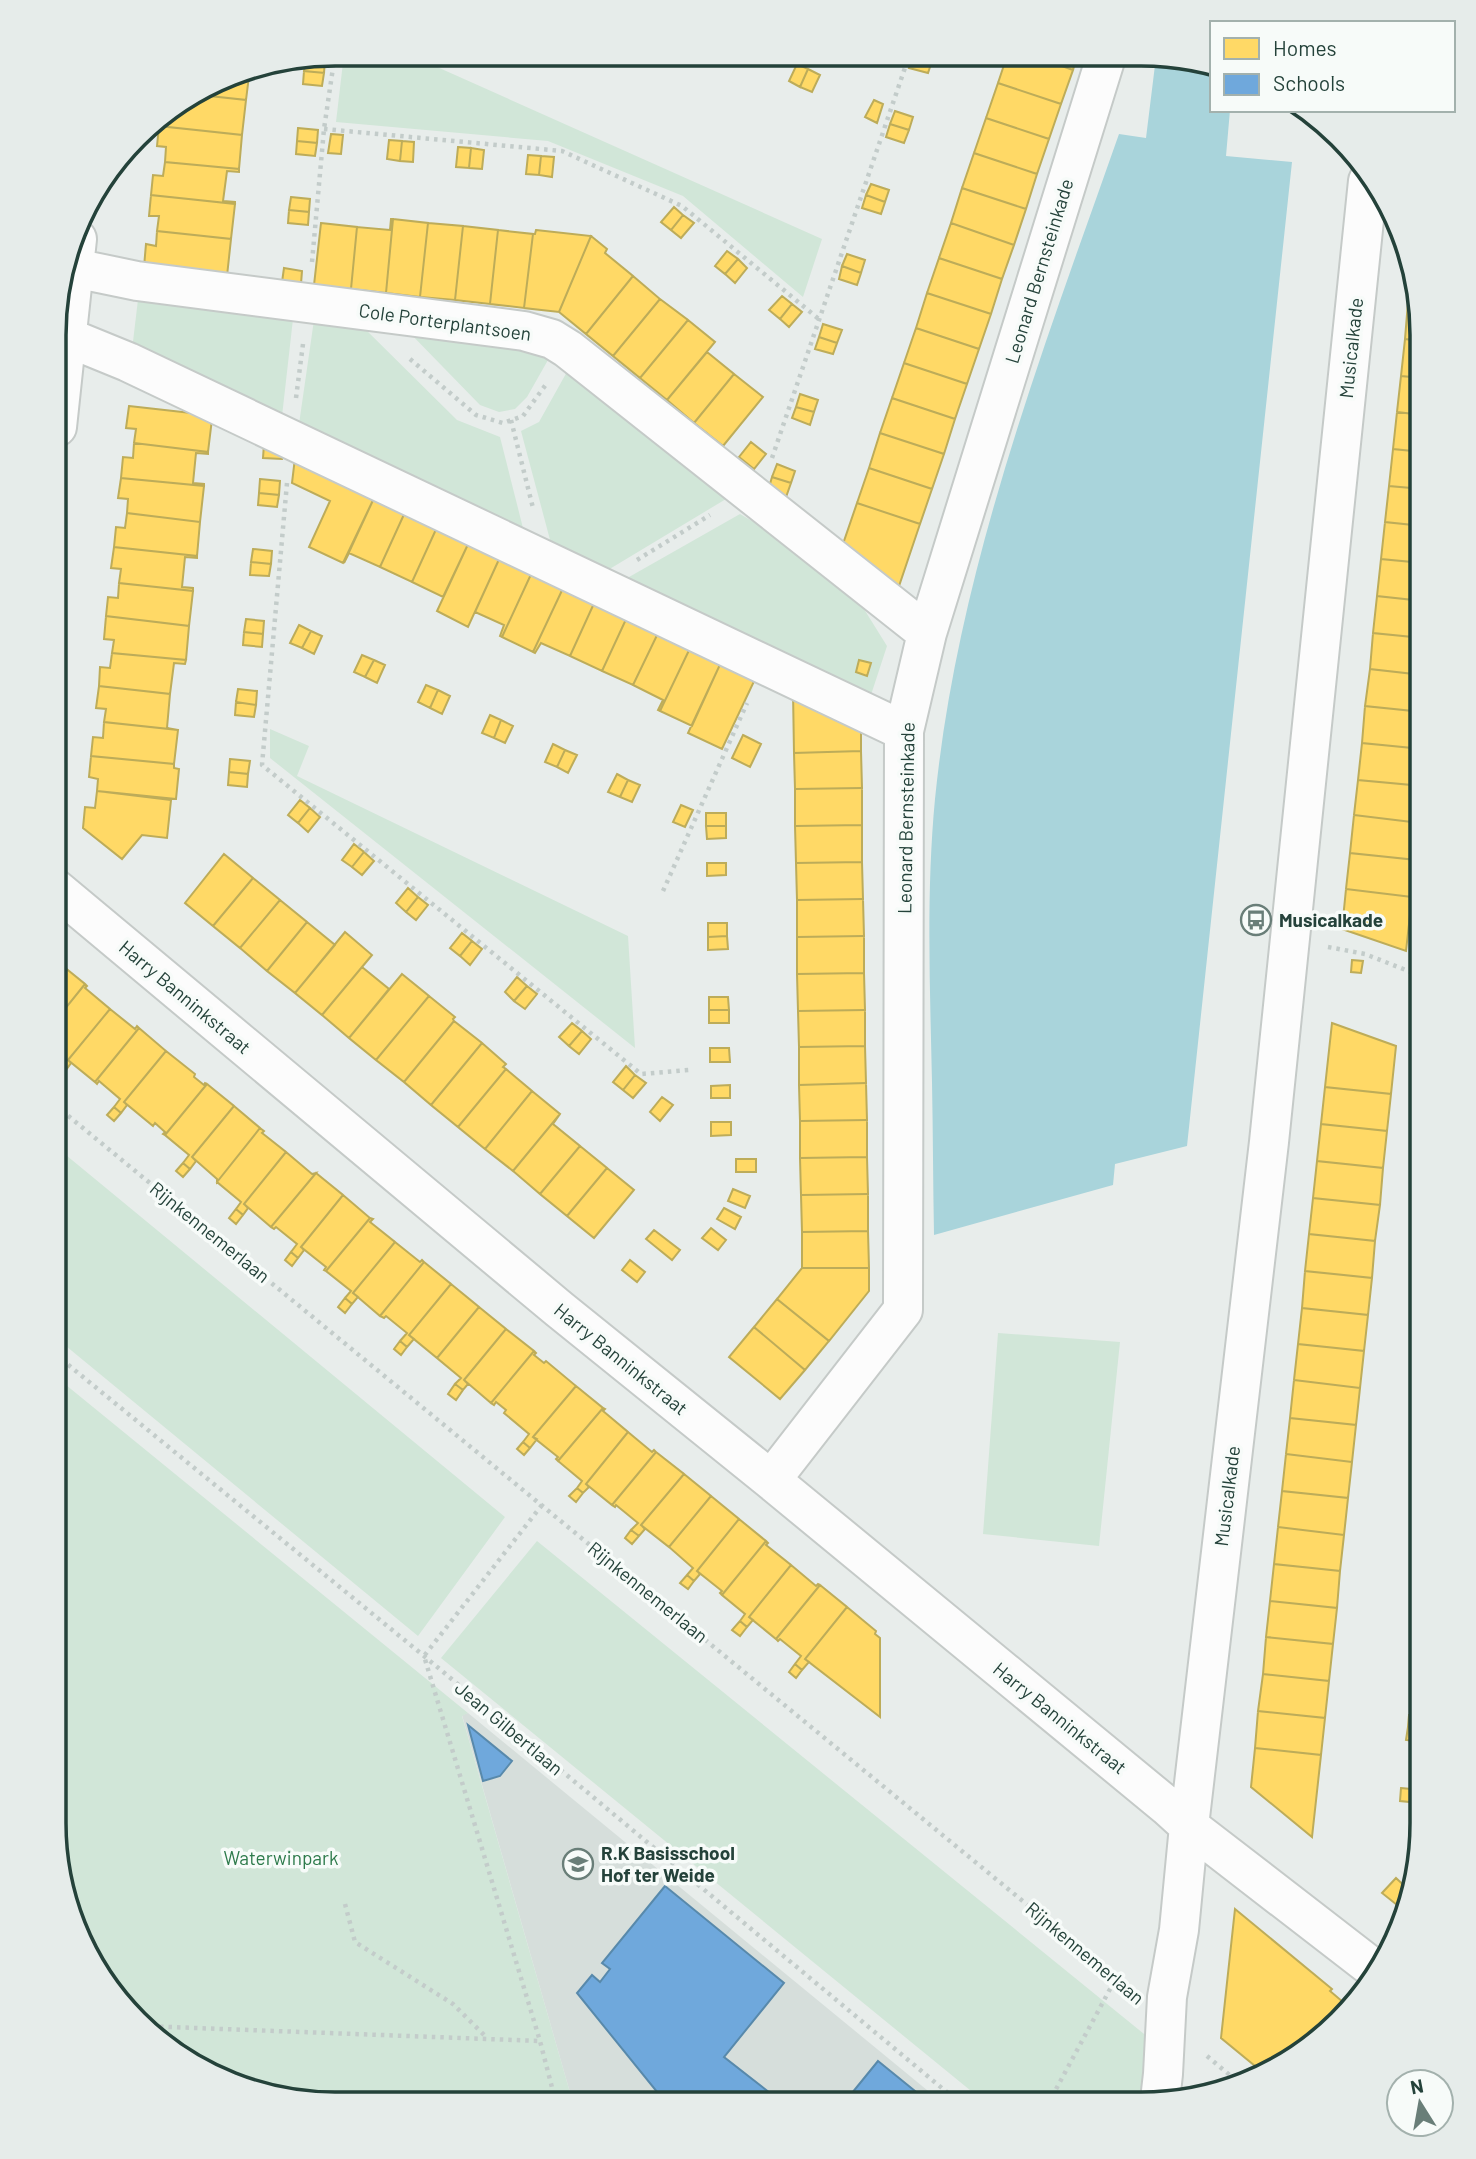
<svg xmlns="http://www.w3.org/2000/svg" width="1476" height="2159" viewBox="0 0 1476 2159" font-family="Barlow,sans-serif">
	<rect width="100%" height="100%" fill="#e8edeb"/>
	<!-- built -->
	<path fill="#d6dedb" d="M468 1713 944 2104 573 2103 462 1715Z"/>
	<!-- green -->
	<path fill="#d1e6d8" d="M344 54H408L822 239 803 297 683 196 548 141 336 122Z
		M139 291 294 310 281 425 132 350Z
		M315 313 361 325 457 420 500 437 526 540 298 431Z
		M405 328 530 346 548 360 527 397 515 409 499 412 480 405Z
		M568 370 726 499 598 576 553 551 521 431 539 422Z
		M740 514 823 562 849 585 887 646 869 701 622 581Z
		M270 729 309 746 297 776 628 936 635 1048 270 758Z
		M55 1146 505 1517 418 1636 55 1337Z
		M998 1333 1120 1342 1099 1546 983 1534Z
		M55 1376 468 1713 462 1716 573 2103 299 2102 179 2057 124 2009 83 1948 54 1824Z
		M537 1541 1149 2038 1139 2105 987 2104 441 1658Z"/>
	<!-- water -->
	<path fill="#a9d4db" d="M1156 57H1178L1212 66V110H1230L1226 156 1292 162 1187 1146 1115 1164 1113 1185 934 1235C933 1184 933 1133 932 1082 930 988 926 893 935 799 958 569 1043 350 1119 134L1146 138Z"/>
	<!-- homes -->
	<path fill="#ffd966" stroke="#bdac59" stroke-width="2" d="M738 55H752L749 63 737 57Z
		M913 56 932 61 928 73 909 68Z
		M1007 56H1034L1073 70 1061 104 998 83Z
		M1034 56H1077L1073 70Z
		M306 59 325 60 324 73 304 71Z
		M797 64 808 69 800 87 789 81Z
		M250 68 246 100 200 95 244 69Z
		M808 69 820 75 812 92 800 87Z
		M304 71 324 73 322 86 303 84Z
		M998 83 1061 104 1049 139 986 118Z
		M200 95 246 100 242 135 159 126 160 118Z
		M874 100 883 104 877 123 865 117Z
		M895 111 913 117 909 130 890 124Z
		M986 118 1049 139 1037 174 974 153Z
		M890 124 909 130 904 143 886 137Z
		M159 126 242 135 239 169 165 162 166 147 157 146Z
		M298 128 318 130 317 143 297 141Z
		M331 134 343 135 341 154 328 153Z
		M389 140 402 141 400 161 387 159Z
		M297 141 317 143 315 156 296 154Z
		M402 141 414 142 413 162 400 161Z
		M458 147 471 148 469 168 456 167Z
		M471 148 484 150 482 169 469 168Z
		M974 153 1037 174 1026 209 962 188Z
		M528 155 541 156 539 175 526 174Z
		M541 156 554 157 552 177 539 175Z
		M165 162 239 169V172L227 171 223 201 235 202V204L151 195 153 175 163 176Z
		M871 184 889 190 885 202 866 195Z
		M962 188 1026 209 1014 245 951 223Z
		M151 195 235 204 231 239 157 231 159 216H149Z
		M866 195 885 202 881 214 862 208Z
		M291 197 310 199 309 212 289 210Z
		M674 207 683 215 671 230 661 222Z
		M289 210 309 212 308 225 288 223Z
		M683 215 694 223 681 238 671 230Z
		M391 219H393L386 293 351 289 357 227 390 230Z
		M393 219 428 223 420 297 386 293Z
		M321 223 357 227 351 289 314 285Z
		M428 223 463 226 455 300 420 297Z
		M951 223 1014 245 1002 279 939 258Z
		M463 226 498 230 490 304 455 300Z
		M498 230 533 234 524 308 490 304Z
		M536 230 591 236 559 312 524 308 533 234H535Z
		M157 231 231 239 227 276 144 267 146 244 156 246Z
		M591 236 607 249 605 253 633 276 586 334 559 312Z
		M727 251 738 259 725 274 715 266Z
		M847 254 865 260 861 273 842 266Z
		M939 258 1002 279 991 314 927 293Z
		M738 259 747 268 735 283 725 274Z
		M842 266 861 273 857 285 839 279Z
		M284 268 302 271 301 284 282 282Z
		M633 276 660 299 613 356 586 334Z
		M1410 286 1414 303 1408 302Z
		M927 293 991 314 979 349 916 328Z
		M782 296 792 304 780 319 769 310Z
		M660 299 688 320 640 378 613 356Z
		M1408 302 1414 303 1422 341 1405 339Z
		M792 304 802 312 789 327 780 319Z
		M688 320 715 342 667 400 640 378Z
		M823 324 842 330 837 343 819 337Z
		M916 328 979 349 967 384 904 363Z
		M819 337 837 343 833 354 815 349Z
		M1405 339 1422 341V378L1401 376Z
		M707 352 734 374 694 423 667 400Z
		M904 363 967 384 955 419 892 398Z
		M734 374 763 397 723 446 694 423Z
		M1401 376 1422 378V415L1397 412Z
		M800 394 818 400 814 412 796 407Z
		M892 398 955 419 944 454 880 433Z
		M129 406 200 414 212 419 208 452 134 443 136 429 126 428Z
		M796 407 814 412 810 425 792 418Z
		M1397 412 1422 415V452L1393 449Z
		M880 433 944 454 932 489 869 468Z
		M751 442 766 454 754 469 739 457Z
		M134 443 208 452V454L196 453 193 483 204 484V486L121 478 123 457 133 458Z
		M264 444 283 453 282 459 263 458Z
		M1393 449 1422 452V489L1389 486Z
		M295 458 375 496 343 563 309 547 330 501 292 483Z
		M777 464 795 471 791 483 772 477Z
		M869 468 932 489 920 524 857 503Z
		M772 477 791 483 786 497 770 484Z
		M121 478 204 486 200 522 127 513 128 499 118 498Z
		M260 479 280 481 279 495 259 493Z
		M1389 486 1422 489V526L1385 522Z
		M259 493 279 495 277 507 258 505Z
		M375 496 406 510 380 567 349 553 344 563Z
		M857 503 920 524 898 589 843 544Z
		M406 510 438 525 412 582 380 567Z
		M127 513 200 522 197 556 114 547 116 527 125 528Z
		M1385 522 1422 526V563L1381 559Z
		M438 525 470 540 443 597 412 582Z
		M470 540 501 555 468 627 437 611Z
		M114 547 197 556V558L185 557 182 587 193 588V591L119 583 121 569 111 568Z
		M253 549 272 551 271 564 251 562Z
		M501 555 533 570 502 637 500 636 504 625 475 612Z
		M1381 559 1422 563V601L1377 596Z
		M251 562 271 564 269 576 250 575Z
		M533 570 565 584 533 652 502 637Z
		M119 583 193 591 189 626 106 616 108 597 118 598Z
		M565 584 596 599 570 656 541 643 535 653 533 652Z
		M1377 596 1422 601V638L1373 633Z
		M596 599 628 615 602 671 570 656Z
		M628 615 660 629 633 685 602 671Z
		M106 616 189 626 186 660 112 653 114 640 104 639Z
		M246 619 264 621 263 634 244 632Z
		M299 625 311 631 302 648 290 643Z
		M660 629 692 644 660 711 658 710 663 700 633 685Z
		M311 631 322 636 314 654 302 648Z
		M244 632 263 634 262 647 243 645Z
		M1373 633 1422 638V675L1370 669Z
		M692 644 723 658 692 726 660 711Z
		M112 653 186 660 185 664 174 663 170 694 99 686 100 667 110 668Z
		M362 655 374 660 365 677 354 672Z
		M723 658 757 675 722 749 688 733Z
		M374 660 385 665 377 683 365 677Z
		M859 660 871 663 867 676 856 672Z
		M1370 669 1422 675V712L1365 706Z
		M426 685 438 690 430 708 418 702Z
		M99 686 170 694 167 728 178 730 104 722 106 709 96 708Z
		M238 689 257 691 256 705 236 702Z
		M438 690 450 696 442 714 430 708Z
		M793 691 861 723V751L794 753Z
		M236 702 256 705 254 717 235 715Z
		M1365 706 1422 712V749L1362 743Z
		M490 715 501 720 494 738 482 733Z
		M501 720 513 726 505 743 494 738Z
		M104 722 178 730 174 764 91 756 93 737 103 738Z
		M743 735 761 744 750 767 732 758Z
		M1362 743 1422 749V786L1358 780Z
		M553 744 565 750 557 767 545 762Z
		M565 750 577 755 568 773 557 767Z
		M861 751 862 788 795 789 794 753Z
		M91 756 174 764V768L179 769 176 799 97 791 98 779 89 777Z
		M230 759 250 761 248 774 229 772Z
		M229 772 248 774 247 787 228 785Z
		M617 774 628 780 620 797 608 792Z
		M628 780 640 785 632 802 620 797Z
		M1358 780 1422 786 1420 823 1354 815Z
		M862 788V825L795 826V789Z
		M97 791 171 800 167 838 142 835 122 859 83 828 85 807 95 808Z
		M300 800 310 808 298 823 288 815Z
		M681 805 693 810 685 827 673 822Z
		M310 808 320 817 308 832 298 823Z
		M706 813H726V826H706Z
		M1354 815 1420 823 1416 860 1350 853Z
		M862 825V862L796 863 795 826Z
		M706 826H726V838L707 839Z
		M354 844 364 852 352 867 342 860Z
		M364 852 374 861 362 875 352 867Z
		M1350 853 1416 860 1412 897 1346 889Z
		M224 854 253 878 213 926 185 903Z
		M862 862 863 899 797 900 796 863Z
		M707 863H726V875L707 876Z
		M253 878 280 900 240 948 213 926Z
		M408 888 418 897 406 912 396 903Z
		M1346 889 1412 897 1406 951 1342 929Z
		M418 897 428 905 416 920 406 912Z
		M863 899 864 936 797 937V900Z
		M280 900 307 922 267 971 240 948Z
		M307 922 335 945 295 993 267 971Z
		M708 923H727V936L708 937Z
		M345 932 372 955 322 1015 295 993Z
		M462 933 472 941 460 956 450 948Z
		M727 936 728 949 708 950V937Z
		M864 936V973L797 974V937Z
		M472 941 482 949 470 965 460 956Z
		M1352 960 1363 961 1361 973 1351 972Z
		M58 962 85 984 56 1020V964Z
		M362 967 389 989 349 1038 322 1015Z
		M864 973 865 1010 798 1011 797 974Z
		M402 974 429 996 376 1060 349 1038Z
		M517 977 527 986 514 1001 505 992Z
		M85 984 87 986 85 988 110 1009 68 1060 71 1063 66 1070 59 1064 64 1057 55 1050 56 1020Z
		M527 986 537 994 525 1009 514 1001Z
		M429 996 455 1017 453 1019 454 1021 404 1082 376 1060Z
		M709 997H728L729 1010H709Z
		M110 1009 135 1029 137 1026 139 1028 95 1082 68 1060Z
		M709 1010H729V1023H709Z
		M865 1010V1046L799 1047 798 1011Z
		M454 1021 482 1043 431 1105 404 1082Z
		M572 1023 582 1031 569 1046 559 1037Z
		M1332 1023 1396 1046 1391 1094 1325 1087Z
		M139 1028 166 1051 124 1102 127 1105 121 1113 114 1107 120 1099 99 1081 97 1084 95 1082Z
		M582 1031 591 1039 579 1054 569 1046Z
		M482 1043 506 1064 503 1067 506 1069 458 1127 431 1105Z
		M865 1046 866 1083 799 1085V1047Z
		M710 1048H729L730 1062H710Z
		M166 1051 195 1074 194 1077 204 1085 205 1083 207 1084 165 1135 163 1134 165 1132 155 1123 153 1126 124 1102Z
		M59 1064 66 1070 58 1078 55 1076V1068Z
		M626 1066 635 1075 623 1090 613 1082Z
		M506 1069 532 1091 485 1149 458 1127Z
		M635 1075 646 1083 633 1098 623 1090Z
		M866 1083 867 1120 800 1121 799 1085Z
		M207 1084 234 1106 192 1157 196 1161 190 1169 183 1163 189 1155 165 1135Z
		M730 1085V1098H711V1086Z
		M1325 1087 1391 1094 1387 1131 1321 1124Z
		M532 1091 560 1114 513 1171 485 1149Z
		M662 1097 673 1105 660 1121 650 1112Z
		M234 1106 260 1128 217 1182V1179L192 1157Z
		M114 1107 121 1113 114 1121 107 1115Z
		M560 1114 553 1124 580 1146 540 1194 513 1171Z
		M867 1120V1157L800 1158V1121Z
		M711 1122H731V1135L711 1136Z
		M1321 1124 1387 1131 1383 1168 1317 1161Z
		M260 1128 264 1131 262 1133 286 1152 244 1204 248 1208 243 1215 236 1209 241 1202 217 1182Z
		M580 1146 607 1168 567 1216 540 1194Z
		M286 1152 312 1174 316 1173 271 1227 244 1204Z
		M867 1157 868 1194 801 1195 800 1158Z
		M736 1159H756V1172H736Z
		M1317 1161 1383 1168 1380 1205 1313 1198Z
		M183 1163 190 1169 183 1177 176 1171Z
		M607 1168 634 1190 594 1238 567 1216Z
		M316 1173 343 1195 301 1247 304 1250 298 1258 291 1252 297 1244 276 1227 274 1229 271 1227Z
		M733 1189 750 1196 745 1208 728 1201Z
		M868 1194V1231L802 1232 801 1195Z
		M343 1195 370 1218 326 1271 324 1270 326 1267 301 1247Z
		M1313 1198 1380 1205 1375 1241 1309 1234Z
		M724 1208 741 1217 735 1229 717 1219Z
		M236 1209 243 1215 236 1224 229 1218Z
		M370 1218 373 1219 370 1222 395 1242 353 1293 358 1297 352 1304 345 1298 351 1291 326 1271Z
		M711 1228 726 1240 718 1250 702 1238Z
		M654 1230 680 1250 672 1260 646 1239Z
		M868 1231 869 1268H802V1232Z
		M1309 1234 1375 1241 1372 1278 1305 1271Z
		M395 1242 420 1262 422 1260 424 1262 380 1316 353 1293Z
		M291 1252 298 1258 292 1266 285 1260Z
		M630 1260 645 1272 637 1282 622 1270Z
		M424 1262 451 1284 409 1335 414 1339 407 1347 400 1341 407 1333 386 1316 384 1318 380 1316Z
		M802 1268H869V1291L829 1341 777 1299Z
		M1305 1271 1372 1278 1368 1315 1302 1308Z
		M451 1284 479 1307 437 1358 409 1335Z
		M345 1298 352 1304 345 1313 338 1307Z
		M777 1299 829 1341 805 1370 754 1327Z
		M479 1307 506 1329 464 1380 468 1384 463 1390 455 1384 461 1378 437 1358Z
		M1302 1308 1368 1315 1364 1351 1298 1344Z
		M754 1327 805 1370 780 1399 729 1357Z
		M506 1329 534 1351 491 1403 464 1380Z
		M400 1341 407 1347 401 1355 394 1349Z
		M1298 1344 1364 1351 1360 1388 1294 1380Z
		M534 1351 536 1353 534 1355 544 1363 546 1361 576 1386 533 1437 537 1439 530 1448 523 1442 529 1434 504 1413 506 1410 496 1402 494 1405 491 1403Z
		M1294 1380 1360 1388 1356 1425 1290 1418Z
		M455 1384 463 1390 456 1400 448 1394Z
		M576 1386 603 1408 558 1461 556 1459 558 1457 533 1437Z
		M603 1408 605 1409 603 1411 628 1432 586 1484 589 1487 583 1493 577 1488 582 1481 558 1461Z
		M1290 1418 1356 1425 1352 1462 1286 1454Z
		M628 1432 652 1452 654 1450 656 1452 612 1505 586 1484Z
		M523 1442 530 1448 524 1455 517 1449Z
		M656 1452 684 1474 641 1525 645 1529 639 1536 631 1530 638 1523 616 1505 615 1507 612 1505Z
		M1286 1454 1352 1462 1348 1498 1282 1491Z
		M684 1474 711 1496 669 1547 641 1525Z
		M577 1488 583 1493 576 1502 569 1496Z
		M1282 1491 1348 1498 1344 1535 1278 1527Z
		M711 1496 739 1519 697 1571 700 1574 694 1581 687 1575 693 1568 669 1547Z
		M739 1519 766 1541 722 1595 720 1593 722 1591 697 1571Z
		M1278 1527 1344 1535 1340 1571 1274 1564Z
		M631 1530 639 1536 632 1544 625 1538Z
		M766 1541 768 1543 766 1545 791 1565 749 1617 753 1620 747 1627 740 1621 745 1614 722 1595Z
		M1274 1564 1340 1571 1337 1608 1270 1601Z
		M791 1565 816 1586 818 1584 820 1585 776 1639 749 1617Z
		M1412 1565 1421 1566V1579L1411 1578Z
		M687 1575 694 1581 688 1589 680 1583Z
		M820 1585 847 1607 805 1659 809 1662 802 1670 795 1664 801 1656 780 1639 778 1641 776 1639Z
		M1270 1601 1337 1608 1333 1644 1266 1637Z
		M847 1607 876 1631 875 1634 880 1638V1717L805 1659Z
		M740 1621 747 1627 740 1636 732 1630Z
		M1266 1637 1333 1644 1329 1681 1263 1674Z
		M1417 1641 1421 1642V1655L1415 1654Z
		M1415 1654 1421 1655V1668L1414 1667Z
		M795 1664 802 1670 796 1678 789 1672Z
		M1263 1674 1329 1681 1325 1718 1258 1711Z
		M1258 1711 1325 1718 1321 1755 1255 1748Z
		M1409 1715 1421 1716V1729L1408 1727Z
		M1408 1727 1421 1729V1742L1406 1740Z
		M1255 1748 1321 1755 1312 1837 1251 1787Z
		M1401 1788 1421 1790 1419 1803 1400 1801Z
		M1396 1878 1410 1891 1397 1905 1382 1893Z
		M1235 1909 1332 1989 1330 1991 1350 2008 1326 2035 1266 2075 1221 2038Z"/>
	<!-- schools -->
	<path fill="#6fa8dc" stroke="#5889ab" stroke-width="2" d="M468 1725 512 1761 500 1776 483 1781Z
		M665 1886 784 1983 724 2057 784 2104 666 2103 577 1993 592 1975 600 1982 610 1969 602 1963Z
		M878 2061 931 2104H843Z"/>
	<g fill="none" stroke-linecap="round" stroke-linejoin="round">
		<!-- street casing -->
		<g stroke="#c5cac8" stroke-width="42">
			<path id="street" d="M74 268 137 281 524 331 552 339 568 349 927 633
				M57 333 128 362 904 731
				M57 427 77 239
				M56 889 559 1309 771 1480 1167 1806 1189 1826 1378 1972
				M771 1480 903 1310 904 731 927 633 1106 57
				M1160 2100 1163 2074 1167 1997 1179 1930 1189 1826 1269 1142 1368 181"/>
		</g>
		<!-- path -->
		<path stroke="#c3ccca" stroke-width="4.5" stroke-dasharray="3.5 5" stroke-linecap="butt" d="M324 129 562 151 682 206 820 320
			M312 262 324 129 335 54
			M410 359 476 415 503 423 523 416 547 383
			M296 398 303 344
			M511 420 533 508
			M772 458 909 56
			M287 483 262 765 641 1074 689 1070
			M637 560 710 515
			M663 891 747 703
			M1328 947 1365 954 1421 976
			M55 1105 1126 1986
			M55 1354 424 1656 961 2104
			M542 1505 424 1656 540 2041 556 2103
			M345 1904 355 1942 453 2004 487 2038
			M143 2026 540 2041
			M1207 2056 1238 2082
			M1048 2104 1116 1978"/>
		<!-- street -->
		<use href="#street" stroke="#fcfcfc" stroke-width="38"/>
	</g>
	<!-- icons -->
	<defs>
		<g id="bus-ring" transform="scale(1.575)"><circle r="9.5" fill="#f7fbf9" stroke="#697e78" stroke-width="1.5"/><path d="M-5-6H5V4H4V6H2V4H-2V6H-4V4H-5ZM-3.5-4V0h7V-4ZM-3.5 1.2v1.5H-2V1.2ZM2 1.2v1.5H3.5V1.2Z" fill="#697e78"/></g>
		<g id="school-ring" transform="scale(1.575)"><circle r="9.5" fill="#f7fbf9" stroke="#697e78" stroke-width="1.5"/><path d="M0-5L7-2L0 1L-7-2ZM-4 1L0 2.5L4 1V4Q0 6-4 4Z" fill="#697e78"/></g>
	</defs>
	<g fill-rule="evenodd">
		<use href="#bus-ring" x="1256" y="920"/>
		<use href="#school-ring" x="578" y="1864"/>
	</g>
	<g text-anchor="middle" stroke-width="7" stroke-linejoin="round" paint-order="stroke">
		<!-- street labels -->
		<g font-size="19" fill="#24423a" stroke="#f7fbf9">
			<text transform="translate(1039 271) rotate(-73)" y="7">Leonard Bernsteinkade</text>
			<text transform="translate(445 322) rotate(8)" y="7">Cole Porterplantsoen</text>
			<text transform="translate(1351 348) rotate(-84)" y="7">Musicalkade</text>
			<text transform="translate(906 818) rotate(-89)" y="7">Leonard Bernsteinkade</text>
			<text transform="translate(185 997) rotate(40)" y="7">Harry Banninkstraat</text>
			<text transform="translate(210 1232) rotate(39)" y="7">Rijnkennemerlaan</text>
			<text transform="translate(621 1359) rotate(39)" y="7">Harry Banninkstraat</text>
			<text transform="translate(1227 1496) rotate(-83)" y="7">Musicalkade</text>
			<text transform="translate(648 1592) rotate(39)" y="7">Rijnkennemerlaan</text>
			<text transform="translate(1060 1718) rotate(39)" y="7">Harry Banninkstraat</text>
			<text transform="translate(509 1728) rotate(40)" y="7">Jean Gilbertlaan</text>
			<text transform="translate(1085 1953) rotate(40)" y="7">Rijnkennemerlaan</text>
		</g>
		<!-- poi labels -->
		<g font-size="19" font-weight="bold" fill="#24423a" stroke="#f7fbf9" text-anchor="start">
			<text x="1279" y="927">Musicalkade</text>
			<text x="601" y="1860">R.K Basisschool<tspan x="601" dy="22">Hof ter Weide</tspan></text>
		</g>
		<!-- park labels -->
		<g font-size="19" fill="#2d7a4b" stroke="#f7fbf9">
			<text x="281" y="1865">Waterwinpark</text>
		</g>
	</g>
	<!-- crop -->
	<path d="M0 0H1476V2159H0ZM335 66H1141A269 269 0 0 1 1410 335V1823A269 269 0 0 1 1141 2092H335A269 269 0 0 1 66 1823V335A269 269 0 0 1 335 66Z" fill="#e6ecea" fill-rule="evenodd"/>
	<path fill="none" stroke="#24423a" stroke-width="3.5" d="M335 66H1141A269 269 0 0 1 1410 335V1823A269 269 0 0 1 1141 2092H335A269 269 0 0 1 66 1823V335A269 269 0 0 1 335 66Z"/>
	<!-- legend -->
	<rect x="1210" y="21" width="245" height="91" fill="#f7fbf9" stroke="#a3b1ad" stroke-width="2"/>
	<rect x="1224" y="38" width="35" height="21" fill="#ffd966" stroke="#a3b1ad" stroke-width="2"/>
	<text x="1273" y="56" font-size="21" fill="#24423a">Homes</text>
	<rect x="1224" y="74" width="35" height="21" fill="#6fa8dc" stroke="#a3b1ad" stroke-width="2"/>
	<text x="1273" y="91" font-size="21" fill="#24423a">Schools</text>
	<!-- north arrow -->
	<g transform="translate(1420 2103) rotate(349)"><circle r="33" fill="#f7fbf9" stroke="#a3b1ad" stroke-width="2"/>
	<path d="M0-5L12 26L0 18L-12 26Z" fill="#697e78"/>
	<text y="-10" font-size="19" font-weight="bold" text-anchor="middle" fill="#24423a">N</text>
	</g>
</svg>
